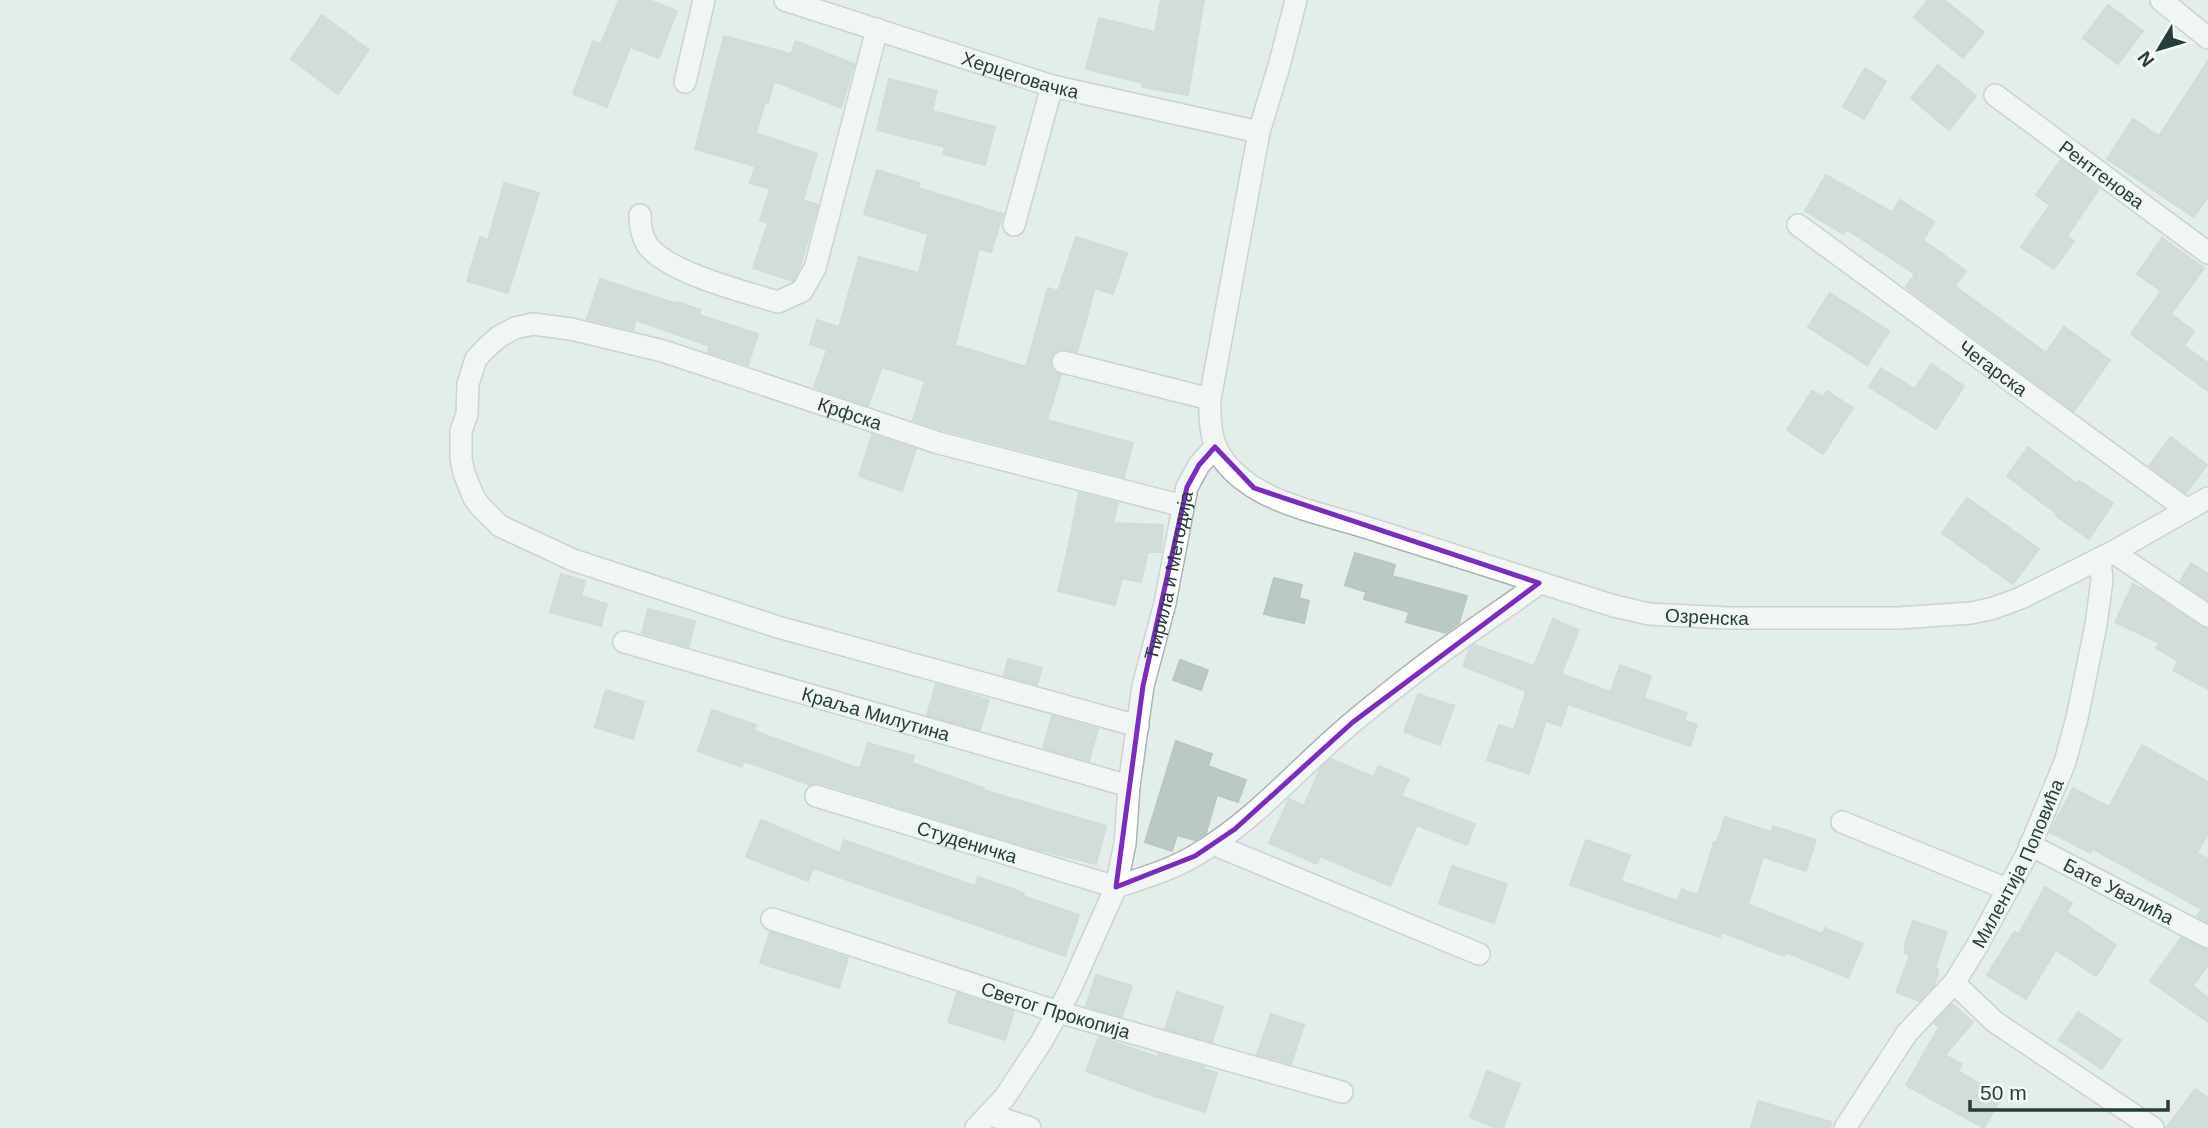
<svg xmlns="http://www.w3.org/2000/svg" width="2208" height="1128" viewBox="0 0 2208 1128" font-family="Arial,sans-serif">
	<rect width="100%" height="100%" fill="#e5edeb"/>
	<!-- building -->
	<path fill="#bbc8c5" stroke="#b8c7c3" stroke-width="2" d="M619 0H649L677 11 659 58 630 47 607 107 573 94 593 41 601 44Z
		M1161 0H1204L1188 95 1142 87 1143 83 1086 69 1099 18 1155 32Z
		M1928 0H1944L1984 32 1963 58 1914 17Z
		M2108 5 2143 31 2118 64 2083 38Z
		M322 15 369 50 338 94 291 59Z
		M724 36 791 54 796 41 854 64 841 108 774 81 768 103 765 102 756 133 817 154 803 200 818 205 799 270 793 281 753 268 768 223 760 220 770 189 750 183 755 166 695 149Z
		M2208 61V196L2194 217 2107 159 2133 119 2159 136Z
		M1938 65 1976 96 1949 130 1911 98Z
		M1865 68 1886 81 1864 119 1843 107Z
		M889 79 937 91 932 111 995 127 985 165 943 154 945 147 877 130Z
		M2061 160 2099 189 2067 236 2074 241 2054 269 2021 247 2050 205 2036 195Z
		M877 170 919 183 918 188 1003 214 991 252 979 249 955 345 1026 367 1048 288 1058 291 1076 237 1127 253 1113 294 1095 288 1077 352 1060 349 1054 352 1051 358 1050 365 1053 371 1061 375 1047 420 1133 443 1124 477 943 430 913 420 925 381 882 367 868 406 814 387 827 350 810 344 817 320 839 327 859 257 919 273 928 234 864 214Z
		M1826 175 1892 212 1900 200 1934 222 1923 240 1966 271 1955 286 2046 353 2064 327 2110 360 2074 411 1906 287 1915 274 1846 229 1844 234 1805 211Z
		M504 183 539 193 508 293 467 281 480 237 488 240Z
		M2162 238 2204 268 2171 314 2194 331 2184 346 2208 363V391L2131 334 2161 291 2137 274Z
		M600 279 677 304V302L701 310 699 315 758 334 748 365 708 352 710 346 636 320 633 330 587 319Z
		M1830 293 1889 331 1867 365 1808 327Z
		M1931 364 1964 386 1936 429 1869 387 1881 368 1915 389Z
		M1812 391 1823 397 1827 391 1853 408 1823 454 1787 430Z
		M872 435 916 449 902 491 859 476Z
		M2171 437 2207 465 2186 493 2149 466Z
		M2028 447 2077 484 2079 481 2113 503 2089 539 2056 516 2057 514 2007 476Z
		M1079 493 1118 503 1113 523 1163 525 1161 552H1148L1141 582 1122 578 1115 605 1058 591 1069 544Z
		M1967 498 2039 549 2013 584 1942 533Z
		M1355 553 1395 565 1392 576 1467 596 1459 623 1446 633 1406 622 1409 612 1364 599 1366 592 1345 585Z
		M2191 563 2208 574V600L2180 582Z
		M561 574 585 581 581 596 607 604 601 626 550 612Z
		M1274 578 1302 585 1299 598 1309 601 1304 623 1264 614Z
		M2133 584 2149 592 2201 627 2208 629V689L2173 670 2178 661 2156 648 2159 643 2115 622Z
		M648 609 695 621 689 647 642 633Z
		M1553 619 1579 630 1561 674 1611 692 1620 665 1651 676 1644 698 1687 713 1684 720 1697 725 1690 746 1568 704 1561 726 1546 721 1529 774 1487 760 1499 725 1514 730 1526 691 1463 666 1470 648 1475 645 1534 666Z
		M1008 659 1042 668 1037 685 1004 676Z
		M1180 660 1208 670 1201 690 1173 680Z
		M936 684 989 700 980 730 927 715Z
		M606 690 644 702 633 739 595 727Z
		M1418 694 1454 706 1440 745 1404 732Z
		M712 710 756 725 754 731 860 769 868 743 914 756 912 763 984 788 983 790 1106 826 1096 864 1028 847 820 783 810 785 744 761 742 767 698 751Z
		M1052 716 1098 729 1089 761 1043 748Z
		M1176 741 1212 754 1208 766 1246 780 1238 802 1217 795 1206 833 1195 840 1177 835 1172 851 1145 842Z
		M2142 745 2208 782V833L2197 853 2208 859V922L2197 916 2202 909 2093 849 2091 853 2050 832 2073 788 2109 807Z
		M1331 759 1374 777 1379 766 1409 779 1401 796 1475 824 1467 845 1417 825 1390 886 1320 856 1317 864 1269 843 1289 799 1304 806 1320 769Z
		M1725 817 1771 832 1773 826 1816 840 1806 871 1763 857 1748 904 1822 934 1825 928 1863 944 1848 978 1786 952 1784 956 1722 932 1720 937 1570 885 1586 840 1630 855 1621 881 1678 901 1682 889 1698 895 1714 842H1717Z
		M761 820 840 853 844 840 975 886 978 877 1024 893 1023 896 1079 915 1065 956 813 868 808 881 746 857Z
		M1452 866 1507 884 1494 923 1439 904Z
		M2045 887 2072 903 2067 912 2116 945 2096 976 2056 950 2026 999 1987 975 2014 932 2019 934Z
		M1913 921 1947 932 1935 968 1939 970 1934 986 1919 1001 1896 992 1910 955 1905 953V944Z
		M770 932 848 958 839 988 760 963Z
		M2181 938 2208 950V965L2193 986 2208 998V1022L2150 981Z
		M1096 975 1132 986 1122 1017 1086 1006Z
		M1177 992 1223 1007 1212 1042 1165 1029Z
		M957 993 1014 1011 1005 1040 948 1022Z
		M1952 1004 1973 1022 1945 1055 1962 1064 1958 1071 2002 1097 1984 1128 1906 1085 1939 1027 1934 1023Z
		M2078 1012 2121 1040 2102 1069 2059 1040Z
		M1271 1014 1304 1025 1291 1064 1257 1054Z
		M1099 1037 1157 1057 1158 1054 1204 1067V1069L1217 1073 1205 1112 1157 1097 1086 1071Z
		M1487 1071 1520 1084 1503 1128H1496L1470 1117Z
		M2195 1089 2208 1098V1128H2166Z
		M1758 1101 1831 1122 1830 1128H1751Z"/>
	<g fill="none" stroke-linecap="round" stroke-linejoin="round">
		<!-- minor casing -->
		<g stroke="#a8b5b3" stroke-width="24">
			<g id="minor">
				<path id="s1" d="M785 0 1052 86 1259 132"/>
				<path id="s2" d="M1296 0 1279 66 1259 132 1210 399C1209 435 1213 456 1242 479 1274 505 1326 515 1365 527 1448 553 1531 579 1614 606L1649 614 1728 618H1898L1971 613 1994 608 2021 598 2113 552 2208 498"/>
				<path d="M2161 0 2208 38"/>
				<path d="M685 82 704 0"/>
				<path id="s3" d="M1995 95 2208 253"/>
				<path d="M640 215C640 226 642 237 648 246 669 273 745 292 778 302L802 291 815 268 877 29"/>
				<path d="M1014 225 1052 86"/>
				<path id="s4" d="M1798 225 2187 510"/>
				<path d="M1063 362 1210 399"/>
				<path d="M2113 552 2208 616"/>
				<path id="s5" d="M624 642 1129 786"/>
				<path id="s6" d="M1138 726 778 627 573 560 500 526 481 507 474 498 464 473 461 458V431L467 414 468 384 476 359 487 347 500 336 515 328 533 324 571 329 663 351 939 443 1183 506"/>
				<path id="s7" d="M816 796 1116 887"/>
				<path d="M1842 822 2007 889"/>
				<path d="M1213 844 1479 954"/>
				<path id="s8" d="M2030 845 2208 937"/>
				<path d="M1116 887C1143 878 1171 870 1196 855 1256 820 1301 765 1354 721 1387 694 1421 666 1456 642 1483 622 1512 604 1539 583"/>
				<path id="s9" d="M772 919 1058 1012 1342 1092"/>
				<path d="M1954 983 1995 1022 2153 1128"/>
				<path d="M991 1115 1030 1128"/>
				<path id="s10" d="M976 1128 1005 1097 1042 1041 1070 990 1116 887 1125 844 1129 786 1143 686 1165 603 1187 487 1199 465 1215 447"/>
				<path id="s11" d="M1845 1128 1907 1033 1954 983 1977 946 2027 854 2065 762 2077 718 2096 625 2102 580 2100 558"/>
			</g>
		</g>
		<!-- minor -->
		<use href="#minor" stroke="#fff" stroke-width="21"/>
	</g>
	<!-- marked area -->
	<path d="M0 0H2208V1128H0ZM1215 447 1254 488 1539 583 1353 722 1235 829 1195 856 1116 887 1143 686 1187 487 1199 465Z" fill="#e5edeb" fill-opacity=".55" fill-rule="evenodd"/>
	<path fill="none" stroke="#7b2cbf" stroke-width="5" stroke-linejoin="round" d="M1215 447 1254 488 1539 583 1353 722 1235 829 1195 856 1116 887 1143 686 1187 487 1199 465Z"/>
	<g text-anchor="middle" stroke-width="5" stroke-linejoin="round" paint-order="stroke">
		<!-- street labels -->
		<g font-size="19" fill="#263e3b" stroke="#f6faf8">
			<text dy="7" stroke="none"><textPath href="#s1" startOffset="247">Херцеговачка</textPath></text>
			<text dy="7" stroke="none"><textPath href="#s3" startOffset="133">Рентгенова</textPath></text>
			<text dy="7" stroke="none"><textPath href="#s4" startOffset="242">Чегарска</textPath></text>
			<text dy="7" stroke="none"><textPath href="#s6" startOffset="1250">Крфска</textPath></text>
			<text dy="7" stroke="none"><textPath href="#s10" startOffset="597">Ћирила и Методија</textPath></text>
			<text dy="7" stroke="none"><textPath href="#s2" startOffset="987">Озренска</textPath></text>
			<text dy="7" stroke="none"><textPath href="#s5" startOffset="262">Краља Милутина</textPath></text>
			<text dy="7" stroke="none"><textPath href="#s7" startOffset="158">Студеничка</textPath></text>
			<text dy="7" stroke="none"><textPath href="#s11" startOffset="318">Милентија Поповића</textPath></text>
			<text dy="7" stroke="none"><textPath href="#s8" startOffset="100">Бате Увалића</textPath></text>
			<text dy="7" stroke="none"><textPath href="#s9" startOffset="298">Светог Прокопија</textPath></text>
		</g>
	</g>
	<!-- north arrow -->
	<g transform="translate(2159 49) rotate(232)" stroke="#f6faf8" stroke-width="5" paint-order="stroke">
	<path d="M0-5L12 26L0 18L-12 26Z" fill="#263e3b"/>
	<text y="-10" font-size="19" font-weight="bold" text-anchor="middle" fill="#263e3b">N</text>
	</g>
	<!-- scale -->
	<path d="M1970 1100v10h198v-10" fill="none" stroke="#263e3b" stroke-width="3.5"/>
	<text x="1980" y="1100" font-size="21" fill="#263e3b" stroke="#f6faf8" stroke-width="5" paint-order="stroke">50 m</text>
</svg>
